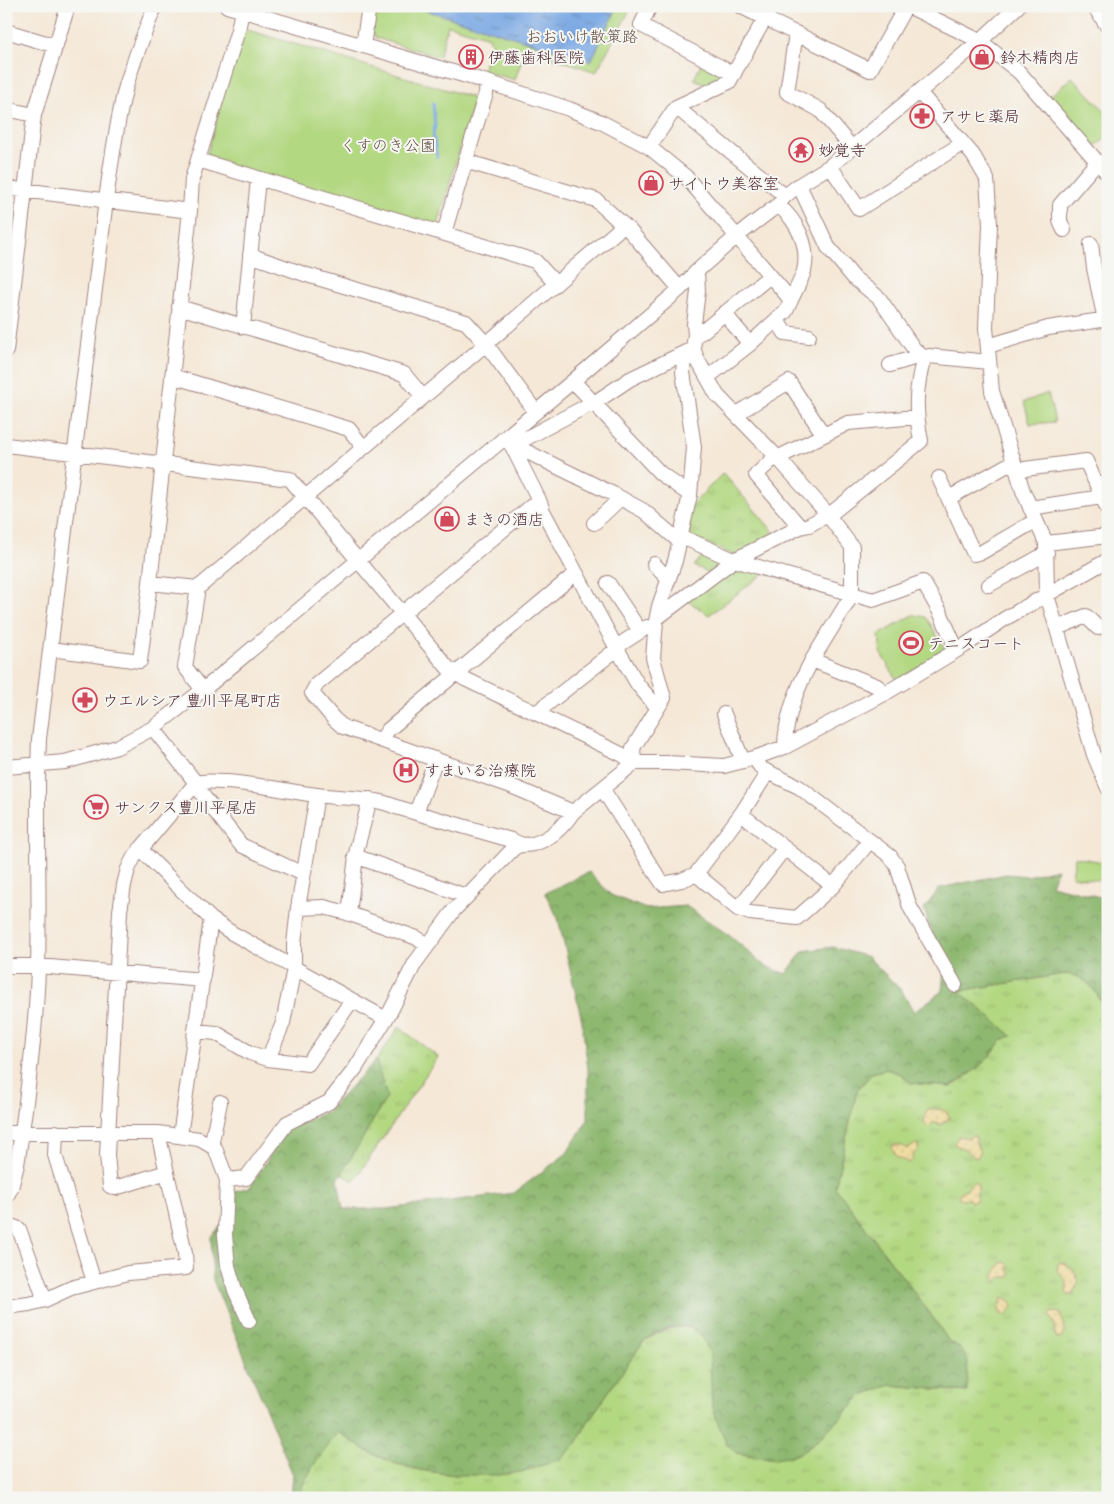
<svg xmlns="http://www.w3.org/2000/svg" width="1114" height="1504" viewBox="0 0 1114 1504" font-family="Dekko,'Klee One',sans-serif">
	<defs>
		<pattern id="grass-tufts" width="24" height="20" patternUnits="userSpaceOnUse" patternTransform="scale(1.25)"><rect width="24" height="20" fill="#b3d882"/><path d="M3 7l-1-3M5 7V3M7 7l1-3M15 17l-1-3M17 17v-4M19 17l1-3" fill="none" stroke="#9bb970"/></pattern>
		<pattern id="forest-crowns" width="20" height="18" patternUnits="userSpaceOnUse" patternTransform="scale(1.25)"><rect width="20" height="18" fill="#8eb870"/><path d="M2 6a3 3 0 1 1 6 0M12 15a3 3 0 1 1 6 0" fill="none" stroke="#76955c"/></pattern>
		<pattern id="sand-dots" width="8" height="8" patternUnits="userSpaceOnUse" patternTransform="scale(1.25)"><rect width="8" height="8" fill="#eeda9e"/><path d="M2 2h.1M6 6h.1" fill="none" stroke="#cebb88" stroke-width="1.8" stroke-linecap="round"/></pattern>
		<pattern id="water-ripples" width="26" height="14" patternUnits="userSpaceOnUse" patternTransform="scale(1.25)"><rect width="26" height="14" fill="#7aa8e3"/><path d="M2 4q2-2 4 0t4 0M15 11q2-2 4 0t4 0" fill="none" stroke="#6688b8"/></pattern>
	</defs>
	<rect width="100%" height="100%" fill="#f6f6f2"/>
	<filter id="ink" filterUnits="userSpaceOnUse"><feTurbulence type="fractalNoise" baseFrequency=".02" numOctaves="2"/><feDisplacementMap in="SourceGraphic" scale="10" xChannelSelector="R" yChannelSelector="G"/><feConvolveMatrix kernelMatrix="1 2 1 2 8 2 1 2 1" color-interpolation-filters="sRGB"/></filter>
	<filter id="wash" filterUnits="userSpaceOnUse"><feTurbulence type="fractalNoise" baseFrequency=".0096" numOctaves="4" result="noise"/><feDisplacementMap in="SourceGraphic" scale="20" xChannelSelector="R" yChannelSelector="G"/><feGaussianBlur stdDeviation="1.12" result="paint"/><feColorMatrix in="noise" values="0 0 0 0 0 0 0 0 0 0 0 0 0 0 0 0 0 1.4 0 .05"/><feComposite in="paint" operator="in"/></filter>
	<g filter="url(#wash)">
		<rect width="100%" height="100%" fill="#f5e8d7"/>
		<!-- grass -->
		<path fill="url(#grass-tufts)" stroke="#7e7c56" d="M723 473 778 537 736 556 686 535 691 506Z
			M707 550 731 560 712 574 694 566Z
			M732 564 766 572 709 615 685 599Z
			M1065 974C1091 976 1094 992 1108 1012V1498H303L302 1486 313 1466 338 1432 369 1452 394 1463 420 1470 455 1475 577 1443 587 1423 643 1342C668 1325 701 1315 710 1354 713 1370 710 1388 713 1404 716 1423 726 1437 736 1453L754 1456 798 1454 819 1439 862 1395 878 1389 891 1385 967 1392 950 1343 933 1318 835 1187 857 1090 872 1073 887 1069 901 1074 911 1083 951 1087 972 1073 990 1056 1002 1039 1012 1036 958 991Z
			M399 1027 438 1057 354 1181 329 1167 367 1074Z"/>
		<!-- forest -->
		<path fill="url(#forest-crowns)" stroke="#6c6c4e" d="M1057 869 1051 885 1108 899V1012C1095 992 1091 976 1065 974L959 991 1012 1036C996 1041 999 1046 989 1057 978 1069 964 1078 951 1087L911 1083 901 1074 887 1069 872 1073 857 1090 835 1187 933 1318 950 1343 958 1346 968 1361 967 1392 891 1385 878 1389 862 1395 819 1439 798 1454 776 1459 736 1453 727 1444 718 1423 712 1404 710 1354 702 1335 692 1328 675 1326 656 1333 643 1342 587 1423 577 1443 561 1459 521 1472 500 1475H455L420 1470 394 1463 369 1452 338 1432 313 1466 302 1486 303 1498H291L293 1475 213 1280 211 1237 232 1213 235 1191 250 1187 287 1129 327 1112 376 1060 387 1097 338 1180 343 1209H386L514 1193 567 1153 588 1119V1069L582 1021 558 918 545 893 589 872 611 895 646 909 686 906 730 936 765 966 786 974 803 951 833 947 868 957 901 990 914 1012 942 991 944 969 924 909 940 888 1006 874 1027 876Z"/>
		<!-- sand -->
		<path fill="url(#sand-dots)" stroke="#9c7c64" d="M929 1109H938L946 1111 950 1118 940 1125 937 1122 933 1123 929 1127 924 1122 926 1111Z
			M973 1135 976 1137V1143L980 1152 978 1157H974C965 1150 970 1150 957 1146L954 1143 959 1136 968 1138Z
			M916 1144 918 1145 919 1149 913 1155V1159L909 1163 897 1157 892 1149 893 1145H900L907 1149Z
			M973 1182H976L979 1189 976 1193 977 1200 971 1202 969 1199 962 1200 958 1198 961 1191 967 1189Z
			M1002 1262 1007 1263 1009 1265 1008 1269 1011 1275 1010 1277H1002L997 1281 994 1278V1275Z
			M1059 1262C1069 1262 1075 1273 1079 1281L1072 1295H1068L1066 1292C1070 1281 1063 1278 1057 1270Z
			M1003 1297 1011 1301 1013 1307 1006 1316 1000 1313 999 1309Z
			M1052 1312 1061 1313V1317L1064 1323 1063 1328 1065 1332 1060 1339H1057L1055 1335V1325L1049 1315Z"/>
		<!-- park -->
		<path fill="#b3d882" stroke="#7e7c56" d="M376 6H632L596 72 530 50 523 56 515 80 483 71 491 43 489 37 448 25 439 57 376 38 372 32Z
			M248 30 471 97 473 103 437 228 205 161 241 33Z
			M702 62 724 73 706 84 694 79Z
			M1072 77 1108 114V137L1091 149 1047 99Z
			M1048 393 1055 422 1030 424 1024 402Z
			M913 615 926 617 946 651 897 680 881 654 879 635Z
			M1075 857 1108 863V882L1072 876Z"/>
		<!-- water -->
		<path fill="url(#water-ripples)" stroke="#626487" d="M412 6H618L591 61Z"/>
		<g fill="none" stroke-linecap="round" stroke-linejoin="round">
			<!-- stream -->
			<path stroke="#7aa8e3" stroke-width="3" d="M433 103 435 126 433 135 437 157"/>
		</g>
	</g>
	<g filter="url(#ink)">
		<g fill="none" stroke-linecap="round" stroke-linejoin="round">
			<!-- minor casing -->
			<g stroke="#a08481" stroke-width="16">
				<path id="minor" d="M227 6 487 82 569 109 601 122 630 137 649 147 686 177 791 300C795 291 801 281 804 271 810 245 797 221 778 205
					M650 6 641 25 734 74
					M740 6 870 70 906 6
					M908 6 980 41 1019 72 1108 174
					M1094 6 1108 27
					M6 31 56 46
					M796 33 787 92 820 110 852 148
					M363 46 369 6
					M919 92 973 155 987 179 990 225 986 328 992 391 1023 491 1046 543 1047 595 1094 755 1108 788
					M676 107 785 196
					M6 109 34 115
					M649 147 676 107 729 82 772 6
					M198 160 535 261 556 284
					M465 161 596 200 630 231 680 289
					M830 166 859 209 963 143
					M799 185 828 247 854 278 879 298 914 349 924 358
					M6 188 190 211
					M1064 230 1060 221V205L1097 162
					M444 233 486 93 487 82
					M1091 244 1094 268 1105 320
					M697 271 698 291 694 324 695 335 693 348 697 359 717 395 777 457 824 510 852 547V595L812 660 877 686 886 693
					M179 307 404 374 423 397
					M724 313 750 344
					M777 320 785 333 809 336
					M243 327 258 179
					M695 335 702 332 770 276
					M988 346 1048 328 1108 319
					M6 351 34 115 68 6
					M890 365 920 356
					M172 376 349 429 363 447
					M708 377 750 344 786 311 791 300
					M573 381 660 473 690 495
					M594 403 630 379 690 350
					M536 412 486 344 624 225
					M736 414 789 382 823 434
					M917 417 848 423 771 461 756 475 800 527 809 525 833 512 921 441C915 410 915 389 924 358L929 356 989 362
					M503 439 511 444 613 494 644 511 679 541
					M6 445 290 479 448 668 465 679 623 755 634 763H667L724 766 754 758 785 747 886 693 964 646 1006 618 1108 560
					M1017 470 1086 461 1108 510
					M939 478 974 554 982 552 1035 521
					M949 498 1013 462
					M539 500 511 444 519 442 594 402
					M1030 508 1102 497
					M594 523 621 498
					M680 536 734 560 873 600 923 582 940 612 957 650
					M1046 543 1108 536
					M654 564 668 579
					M150 583 198 588
					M608 583 640 631
					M989 585 1047 553
					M657 618 734 560 800 527
					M1057 628 1086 616 1098 628
					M616 647 647 627
					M51 649 140 661 150 583 190 211 192 179 238 30 243 6
					M203 690 185 667 198 588 486 344 466 322 307 275 250 255
					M536 713 617 649
					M724 714 743 761
					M153 728 196 783C206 780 216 782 226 782 257 784 287 791 317 795 344 799 371 796 396 807L511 840 520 844
					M381 740 388 730 576 573
					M785 747C785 717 798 686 812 660
					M754 758 762 769 799 787 890 856 897 866 910 907 955 985
					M634 763 633 748 664 698 653 658 656 621 659 606 675 561 690 495 694 447 683 372 685 354
					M6 767 65 762 117 747 153 728 203 690 573 381 680 289 697 271 737 236 778 205 785 196 799 185 830 166 980 41 1018 6
					M603 790C624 821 642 854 663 884L682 880 696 874 738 909 750 913 797 918 833 886 869 842
					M573 812 511 786 343 727 334 719 312 693 317 684 539 500 543 511 616 647 638 685 657 707
					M416 813 436 759
					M741 814 833 886
					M140 849 211 919 232 933 386 1019
					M355 856 466 896
					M696 874 741 814 768 772
					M298 908 324 907 347 913 417 938 427 945
					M738 909 784 849
					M349 914 357 848 370 799
					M6 966H38L203 980
					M195 1031 216 1033 250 1053 268 1059 308 1064 352 1000
					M268 1059 283 1023 294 968V944L298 908 317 795
					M6 1133H158L199 1139 215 1148 227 1180 225 1235 228 1266 235 1290 249 1321
					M180 1136 211 919
					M211 1146 220 1102
					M167 1172 115 1188 110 1186 107 1155 120 911 124 885 128 869 134 857 196 783 204 797 241 845 303 874
					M227 1180 246 1178 287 1123 329 1102 355 1069 390 1012 415 963 454 910 514 848C521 843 526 846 533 844 551 839 563 827 573 812L634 763
					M6 1197 11 1188 17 1165C27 1100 36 1034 38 968 40 891 36 815 39 739L106 200C111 163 116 126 125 90 133 61 144 34 155 6
					M6 1224 19 1229 45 1300
					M94 1282 128 1273 186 1268 185 1253 158 1133
					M6 1307 29 1304 45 1300 71 1288 94 1282 55 1155 56 1132"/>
			</g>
			<!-- minor -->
			<use href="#minor" stroke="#fff" stroke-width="14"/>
		</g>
	</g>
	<!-- icons -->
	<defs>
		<g id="building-ring" transform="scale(1.25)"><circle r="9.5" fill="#f6f6f2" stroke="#d1495b" stroke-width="1.5"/><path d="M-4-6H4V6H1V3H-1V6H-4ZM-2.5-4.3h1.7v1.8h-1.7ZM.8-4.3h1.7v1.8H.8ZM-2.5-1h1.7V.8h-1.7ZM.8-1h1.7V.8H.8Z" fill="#d1495b"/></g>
		<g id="shop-ring" transform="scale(1.25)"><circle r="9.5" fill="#f6f6f2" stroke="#d1495b" stroke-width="1.5"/><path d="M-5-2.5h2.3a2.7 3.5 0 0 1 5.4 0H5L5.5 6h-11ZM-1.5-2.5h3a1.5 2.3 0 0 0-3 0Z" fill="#d1495b"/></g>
		<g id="pharmacy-ring" transform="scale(1.25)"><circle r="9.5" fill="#f6f6f2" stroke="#d1495b" stroke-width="1.5"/><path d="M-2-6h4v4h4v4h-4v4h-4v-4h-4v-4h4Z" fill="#d1495b"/></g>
		<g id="temple-ring" transform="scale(1.25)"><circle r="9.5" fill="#f6f6f2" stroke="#d1495b" stroke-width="1.5"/><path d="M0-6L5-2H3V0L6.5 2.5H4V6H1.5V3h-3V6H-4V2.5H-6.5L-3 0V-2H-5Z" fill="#d1495b"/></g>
		<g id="stadium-ring" transform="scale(1.25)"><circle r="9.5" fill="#f6f6f2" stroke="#d1495b" stroke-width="1.5"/><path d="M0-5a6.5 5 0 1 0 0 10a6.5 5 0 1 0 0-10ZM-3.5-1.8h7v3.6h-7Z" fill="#d1495b"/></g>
		<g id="hospital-ring" transform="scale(1.25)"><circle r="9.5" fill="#f6f6f2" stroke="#d1495b" stroke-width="1.5"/><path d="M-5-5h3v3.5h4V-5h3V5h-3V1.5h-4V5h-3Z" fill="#d1495b"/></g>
		<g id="supermarket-ring" transform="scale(1.25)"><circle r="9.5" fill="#f6f6f2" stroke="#d1495b" stroke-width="1.5"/><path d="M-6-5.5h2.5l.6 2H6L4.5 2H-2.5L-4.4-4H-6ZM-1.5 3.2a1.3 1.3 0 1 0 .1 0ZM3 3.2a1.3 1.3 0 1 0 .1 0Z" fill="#d1495b"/></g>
	</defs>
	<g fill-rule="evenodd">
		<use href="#building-ring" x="471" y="57"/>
		<use href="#shop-ring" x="982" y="57"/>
		<use href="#pharmacy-ring" x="922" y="116"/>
		<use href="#temple-ring" x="801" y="150"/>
		<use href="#shop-ring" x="651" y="183"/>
		<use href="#shop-ring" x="447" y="519"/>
		<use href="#stadium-ring" x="911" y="643"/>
		<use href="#pharmacy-ring" x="85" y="700"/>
		<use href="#hospital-ring" x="406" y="770"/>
		<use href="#supermarket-ring" x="96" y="807"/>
	</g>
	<g text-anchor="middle" stroke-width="4" stroke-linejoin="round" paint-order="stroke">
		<!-- park labels -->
		<g font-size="16" fill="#644d41" stroke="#f6f6f2">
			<text x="582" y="42">おおいけ散策路</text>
			<text x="388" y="151">くすのき公園</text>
		</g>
		<!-- poi labels -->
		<g font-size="16" fill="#4a1f2b" stroke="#f6f6f2" text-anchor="start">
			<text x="488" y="63">伊藤歯科医院</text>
			<text x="1000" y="63">鈴木精肉店</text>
			<text x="940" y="122">アサヒ薬局</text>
			<text x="818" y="156">妙覚寺</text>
			<text x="668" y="189">サイトウ美容室</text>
			<text x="464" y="525">まきの酒店</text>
			<text x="928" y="649">テニスコート</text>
			<text x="102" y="706">ウエルシア 豊川平尾町店</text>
			<text x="424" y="776">すまいる治療院</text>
			<text x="114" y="813">サンクス豊川平尾店</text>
		</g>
	</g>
	<!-- margin -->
	<rect width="1114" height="1504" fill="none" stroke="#f6f6f2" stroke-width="25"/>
</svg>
